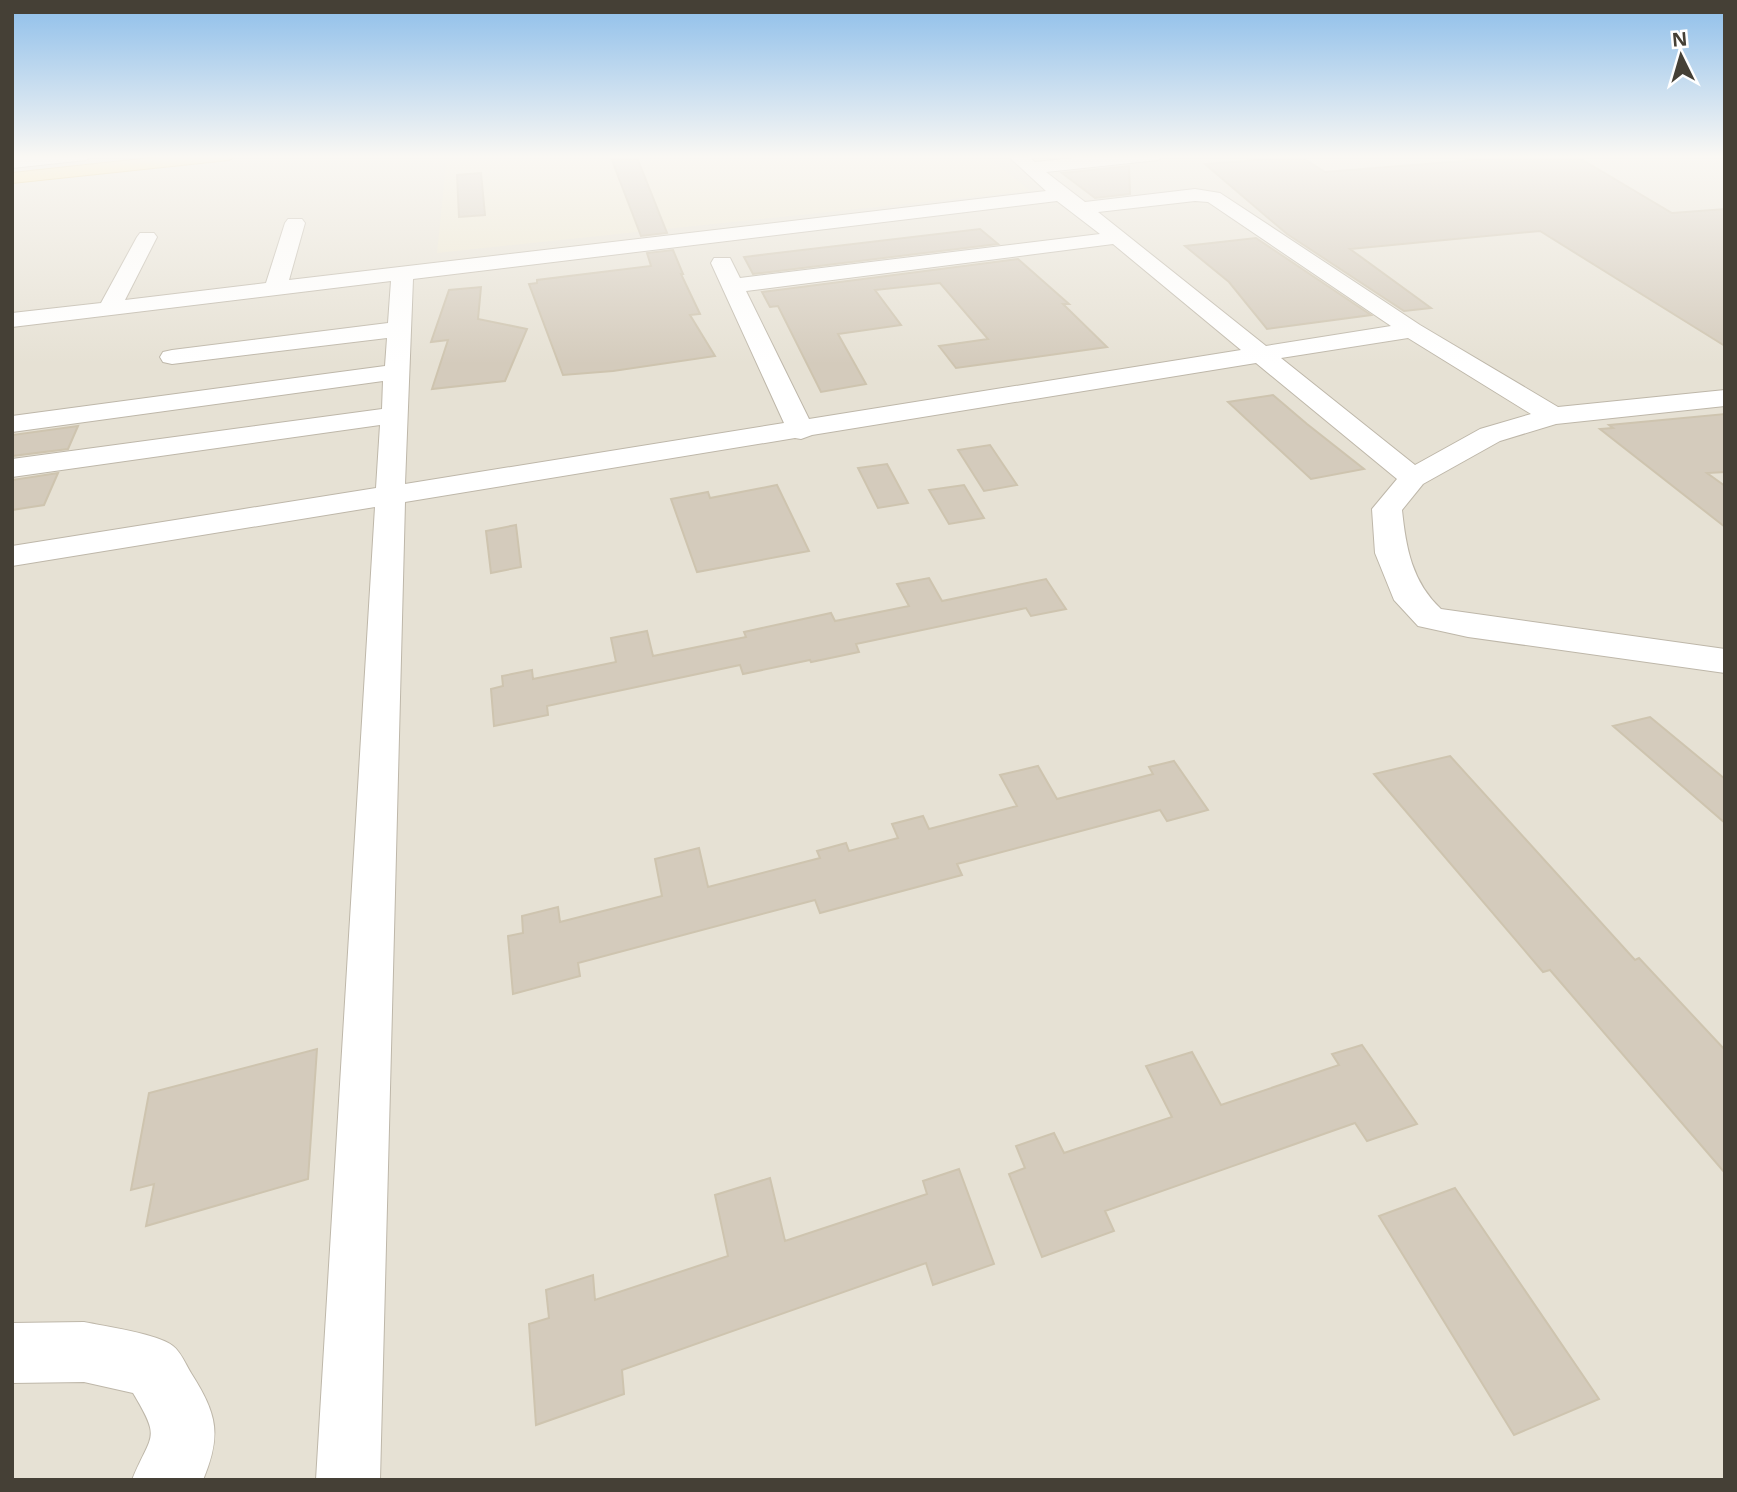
<svg xmlns="http://www.w3.org/2000/svg" width="1737" height="1492" viewBox="0 0 1737 1492" font-family="'Open Sans',sans-serif">
	<rect width="100%" height="100%" fill="#f3efe6"/>
	<!-- residential -->
	<path fill="#e6e1d4" d="M12 155H1725V1480H12Z"/>
	<!-- education -->
	<path fill="#ebe5d0" d="M447 155H986L1030 191 437 253Z"/>
	<!-- building -->
	<path fill="#d4cbbc" stroke="#cec4af" stroke-width="2" d="M610 155H636L667 233 641 236Z
		M1540 155H1574L1672 213 1725 209V346L1540 231 1350 249 1431 308 1404 311 1287 234 1205 164 1301 157 1325 172Z
		M1129 166 1130 194 1095 198 1062 173Z
		M481 173 485 215 459 217 457 175Z
		M980 229 998 244 753 274 744 257Z
		M1256 238 1371 315 1267 329 1229 282 1185 246Z
		M673 250 683 274H681L700 314 690 315 715 356 613 371 563 375 529 284 537 283V280L651 266 647 253Z
		M1018 259 1069 304H1063L1107 347 956 368 939 346 988 339 940 283 875 290 901 325 838 334 866 384 821 392 778 306 770 307 762 292Z
		M481 287 478 319 527 329 505 381 432 389 448 340 431 342 449 290Z
		M1273 395 1307 424 1364 469 1311 479 1228 402Z
		M1725 414V472L1707 473 1725 486V527L1600 429 1613 428 1609 425Z
		M78 426 68 449 12 456V435Z
		M990 445 1017 485 984 491 958 450Z
		M887 464 908 503 878 508 858 468Z
		M58 473 44 505 12 510V480Z
		M777 485 809 551 697 572 671 499 708 492 710 498Z
		M964 485 984 518 949 524 929 490Z
		M516 525 521 567 491 573 486 531Z
		M929 578 942 601 1046 579 1066 609 1031 616 1026 608 856 644 859 652 811 662 810 660 743 674 740 665 547 706 548 715 494 726 491 689 503 686 502 676 532 670 533 679 616 662 611 638 647 631 653 656 746 637 744 632 831 613 835 621 909 606 897 584Z
		M1650 717 1725 779V823L1613 726Z
		M1450 756 1635 960 1639 958 1725 1050V1173L1550 970 1543 972 1374 774Z
		M1174 761 1208 810 1167 821 1160 810 957 864 962 875 820 913 815 900 578 963 580 976 513 994 508 936 523 933 522 916 558 907 560 922 662 896 655 859 699 848 708 887 820 858 817 851 846 843 849 851 898 838 892 824 923 816 929 829 1017 806 1000 775 1038 766 1057 799 1153 774 1149 767Z
		M1362 1045 1417 1124 1367 1141 1355 1123 1105 1211 1114 1231 1042 1257 1009 1174 1025 1168 1016 1146 1054 1133 1064 1153 1172 1117 1146 1066 1192 1052 1221 1105 1339 1065 1332 1054Z
		M317 1049 308 1179 146 1226 154 1184 131 1190 149 1093Z
		M959 1169 994 1264 933 1285 926 1263 622 1370 624 1394 536 1425 529 1324 549 1318 546 1290 593 1275 595 1300 728 1256 715 1195 770 1178 785 1241 927 1194 923 1181Z
		M1455 1188 1599 1399 1514 1435 1379 1216Z"/>
	<g fill="none" stroke-linecap="round" stroke-linejoin="round">
		<!-- minor casing -->
		<g stroke="#beb7a9" stroke-width="2">
			<path id="minor" d="M36 155H95L86 160 12 168V158Z
				M1007 155H1027L1035 162 1105 155H1167L1158 160 1046 172 1085 202 1195 189 1220 193 1420 325 1558 407 1725 390V406L1556 424 1500 441 1423 484 1402 510C1406 548 1412 582 1441 609L1725 649V673L1468 637 1418 626 1394 600 1375 553 1372 509 1397 479 1256 363 812 435 801 439 795 438 405 502 380 1480H316L375 507 12 566V546L376 488 380 425 12 477V459L382 409 383 381 12 432V416L385 366 387 338 172 364 163 362 160 357 163 352 172 350 388 323 391 281 12 327V313L101 303 137 237 140 233H154L157 237 125 300 266 283 285 223 288 219H302L305 223 289 280 1046 191ZM1057 201 1100 234 740 278 730 258H714L711 263 784 423 405 484 413 279ZM1195 201 1208 202 1391 326 1266 346 1098 212ZM1113 244 1241 350 809 419 746 291ZM1408 338 1531 414 1480 429 1415 465 1281 358Z
				M84 1322C104 1326 159 1334 173 1346 181 1352 186 1365 191 1373 217 1414 222 1434 203 1480H132C151 1433 162 1441 133 1393L84 1382 12 1383V1323Z"/>
		</g>
		<!-- major casing -->
		<g stroke="#e0c067" stroke-width="2">
			<path id="major" d="M178 155H238L229 160 12 183V173Z"/>
		</g>
		<!-- minor -->
		<use href="#minor" fill="#fff" fill-rule="evenodd"/>
		<!-- major -->
		<use href="#major" fill="#fbe297" fill-rule="evenodd"/>
	</g>
	<!-- sky -->
	<linearGradient id="sky" x2="0" y2="1"><stop stop-color="#8dbeea"/><stop offset="0.43" stop-color="#faf8f4"/><stop offset="1" stop-color="#faf8f4" stop-opacity="0"/></linearGradient>
	<rect width="1737" height="364" fill="url(#sky)"/>
	<!-- border -->
	<rect width="1737" height="1492" fill="none" stroke="#454036" stroke-width="28"/>
	<!-- north arrow -->
	<g transform="translate(1681 56) rotate(355)" stroke="#ffffff" stroke-width="5" paint-order="stroke">
	<path d="M0-5L12 26L0 18L-12 26Z" fill="#454036"/>
	<text y="-10" font-size="19" font-weight="bold" text-anchor="middle" fill="#454036">N</text>
	</g>
</svg>
